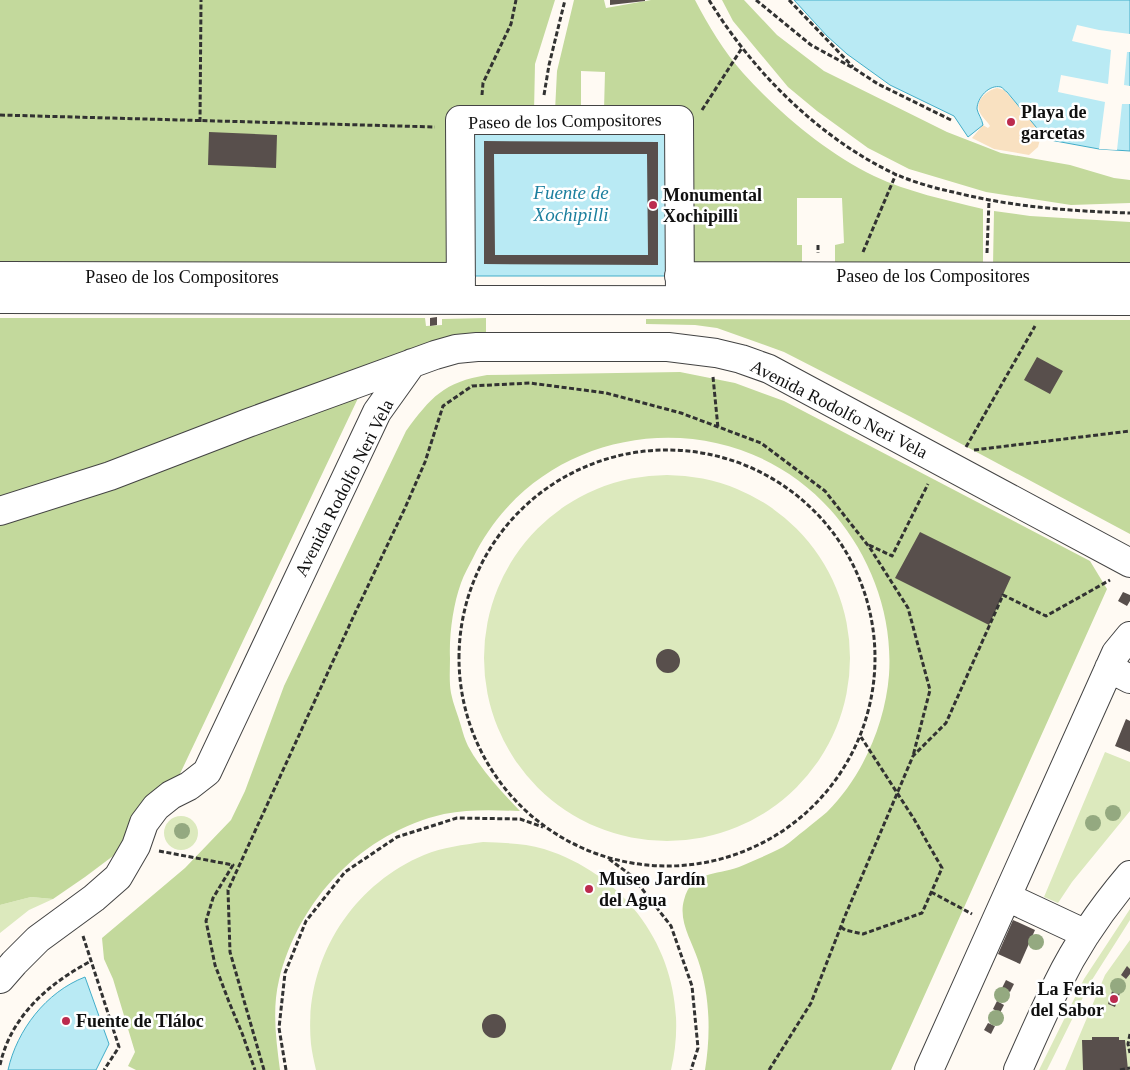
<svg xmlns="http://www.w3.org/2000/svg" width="1130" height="1070" viewBox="0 0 1130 1070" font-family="Georgia,serif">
	<rect width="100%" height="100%" fill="#fffaf3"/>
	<!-- green -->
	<path fill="#dce9bd" d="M484 658a183 183 0 1 1 366 0a183 183 0 1 1-366 0Z
		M1105 752 1130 762V811L1072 882 1058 903 1044 897Z
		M164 833a17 17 0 1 1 34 0a17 17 0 1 1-34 0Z
		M483 842C503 843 524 843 544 849 639 879 694 973 671 1070H316C314 1061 312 1053 311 1044 303 963 350 886 424 855 443 847 463 845 483 842Z
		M31 897 53 899 29 910 0 933V905Z
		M1130 909V920L1090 983 1047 1070H1039L1084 979Z
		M1130 940V1070H1065L1105 975Z"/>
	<!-- forest -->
	<path fill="#c3d99c" d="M0 0H555L535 64 534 112 450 266 0 264Z
		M574 0H604L606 8 651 0H695C708 25 724 52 743 73 778 112 826 153 874 176 908 192 946 200 983 209V267L835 266V245L844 243 842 198H797V245H802V266H689L604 110 605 72 581 71V111H555L557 71Z
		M722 0H744L777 35 824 71 947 132 1001 153 1070 165 1114 178 1130 180V203L1071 205 986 192 909 169 868 148 817 111 788 87 733 21Z
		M994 211 1030 216 1130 222V266H993Z
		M0 318H425L426 326 442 325V319L486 318V337L0 505Z
		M646 319 1130 320V534L911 417 784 352 717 328 695 325 646 324Z
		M680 372 735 383 784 401 1090 561 1107 589 891 1070H705C711 1034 710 995 698 960 692 941 678 921 684 900 692 870 715 876 739 867 753 861 770 854 783 847 791 842 798 835 805 830 812 824 820 818 827 812 862 777 885 725 889 675 893 617 872 559 835 515 735 396 541 418 473 558 469 566 464 574 461 583 453 605 449 635 450 658 450 669 449 682 451 693 453 704 458 715 461 726 463 733 465 740 468 746 481 770 501 791 520 811 494 810 469 809 444 814 362 833 299 899 279 980 272 1009 276 1040 280 1070H136L128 1066 135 1052 113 979 104 959 102 938 185 868 231 820 245 791 284 686 406 431C431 397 444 382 487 375Z
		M360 394 178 778 148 797 140 806 128 839 113 856 85 877 53 899 31 897 0 905V522Z"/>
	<!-- sand -->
	<path fill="#f9e1c1" d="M997 88 1004 90 1042 132 1038 147 1029 155 994 149 972 138 983 125 988 128 990 126C988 122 984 119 982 116 972 103 985 91 997 88Z"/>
	<!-- water -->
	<path fill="#b9eaf4" stroke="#42adc9" d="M794 0H1130V151L1099 149 1050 140 1041 133 1007 92C1005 91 1003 88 1001 87 989 84 977 98 977 109 978 114 982 119 983 125L968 137 954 116 890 85 847 54 827 36Z
		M473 130H669L670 276H474Z
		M85 977 109 1044 96 1070H8C17 1030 46 992 85 977Z"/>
	<!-- pier -->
	<path fill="#fffaf3" d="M1077 25 1099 30 1130 34V52H1127L1124 85 1130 86V104H1122L1117 150 1099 149 1105 102 1058 92 1061 75 1108 84 1111 50 1072 41Z"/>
	<!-- building -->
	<path fill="#584f4c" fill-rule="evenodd" d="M610 0H645V1L610 5Z
		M209 132 277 135 276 168 208 165Z
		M484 141 658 142V265L484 264ZM494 154H647L648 255H495Z
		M437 317V325L430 326V318Z
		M1037 357 1063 371 1050 394 1024 380Z
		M920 532 1011 577 989 625 895 578Z
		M1123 592 1130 595V601L1127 606 1118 601Z
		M656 661a12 12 0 1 1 24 0a12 12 0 1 1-24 0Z
		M1126 719 1130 721V752L1115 746Z
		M1013 920 1035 930 1020 964 998 954Z
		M1127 966 1130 969V974L1126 979 1121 975Z
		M1006 980 1014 984 1010 992 1002 988Z
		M1112 991 1120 993 1115 1007 1108 1004Z
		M997 1001 1004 1005 1000 1013 993 1009Z
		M482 1026a12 12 0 1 1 24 0a12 12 0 1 1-24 0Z
		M988 1023 995 1026 991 1034 984 1030Z
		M1092 1037H1119V1040H1125L1128 1070H1083L1082 1040H1092Z"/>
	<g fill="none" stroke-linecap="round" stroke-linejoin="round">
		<!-- minor casing -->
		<g stroke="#434343" stroke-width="30">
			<path id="minor" d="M0 276 461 277
				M679 276 1130 277
				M0 299 1130 301
				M461 300 460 120H679L680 300
				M0 511 110 476 248 423 435 355 456 349 477 347H668L716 353 741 359 769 369 1130 563
				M1109 668 1130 679
				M1007 897 1086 934
				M0 979 14 963 38 939 94 898 118 877 136 846 144 823 156 807 171 795 189 786 207 772 377 412 412 363
				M929 1070 1116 653 1130 636
				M1018 1070C1031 1041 1044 1011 1058 983 1077 944 1102 908 1130 875"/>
		</g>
		<!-- path -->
		<path stroke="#323232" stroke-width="3" stroke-dasharray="5 2.5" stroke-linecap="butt" d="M709 0C753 72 819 138 895 174 913 182 934 188 953 192 1013 207 1069 211 1130 213
			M756 0 811 45 855 69 878 84 951 120
			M789 0 853 67
			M482 95 483 83 511 24 516 0
			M544 95 549 65 565 0
			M702 110 742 48
			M0 115 435 127
			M200 122 201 0
			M818 245V253
			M863 252 896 174
			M987 253 989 201
			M713 377 718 428
			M966 447 1035 326
			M459 658a208 208 0 1 1 416 0a208 208 0 1 1-416 0Z
			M974 450 1130 431
			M869 545 892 556 928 484
			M159 851 233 865 213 898 206 921 215 965 229 1002 242 1033 255 1070
			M609 859 632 876 671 926 692 986 698 1048 691 1070
			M931 892 972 914
			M841 927 845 930 863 934 922 913 942 868 914 819 861 737
			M83 936 119 1047 104 1070
			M1130 1034 1128 1044 1130 1053
			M0 1065C11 1016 48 984 91 961
			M264 1070 230 952 228 890 356 611 405 508 425 462 443 406 472 386 530 383 606 393 681 413 761 443 825 491 870 548 908 608 930 690 913 756
			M286 1070 279 1028 285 973 306 921 345 872 397 837 457 818 520 819 543 827
			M769 1070 811 1003 845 916 913 756 946 723 1003 595 1046 616 1110 580
			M1120 1070 1130 1068"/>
		<!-- minor -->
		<use href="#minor" stroke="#fff" stroke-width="28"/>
	</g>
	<!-- trees -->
	<g fill="#94a980">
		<circle cx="1113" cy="813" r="8"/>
		<circle cx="1093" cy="823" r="8"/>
		<circle cx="182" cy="831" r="8"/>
		<circle cx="1036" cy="942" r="8"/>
		<circle cx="1118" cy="986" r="8"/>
		<circle cx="1002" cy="995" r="8"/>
		<circle cx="996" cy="1018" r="8"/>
	</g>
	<!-- markers -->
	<g fill="#bc2b4e" stroke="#fff" stroke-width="2">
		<circle cx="1011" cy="122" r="5"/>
		<circle cx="653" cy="205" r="5"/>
		<circle cx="589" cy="889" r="5"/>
		<circle cx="1114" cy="999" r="5"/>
		<circle cx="66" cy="1021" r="5"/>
	</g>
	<g text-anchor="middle" stroke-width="5" stroke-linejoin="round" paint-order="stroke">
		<!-- poi labels -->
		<g font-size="18" font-weight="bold" fill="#101010" stroke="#fff" text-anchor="start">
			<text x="1021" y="118">Playa de<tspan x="1021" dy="21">garcetas</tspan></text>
			<text x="663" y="201">Monumental<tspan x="663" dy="21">Xochipilli</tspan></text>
			<text x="599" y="885">Museo Jardín<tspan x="599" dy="21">del Agua</tspan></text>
			<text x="1104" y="995" text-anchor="end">La Feria<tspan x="1104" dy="21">del Sabor</tspan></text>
			<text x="76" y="1027">Fuente de Tláloc</text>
		</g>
		<!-- street labels -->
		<g font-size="18" fill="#101010" stroke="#fff">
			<text transform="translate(565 121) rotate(-1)" y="6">Paseo de los Compositores</text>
			<text x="933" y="282">Paseo de los Compositores</text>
			<text x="182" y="283">Paseo de los Compositores</text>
			<text transform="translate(839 409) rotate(27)" y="6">Avenida Rodolfo Neri Vela</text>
			<text transform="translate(344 488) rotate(-63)" y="6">Avenida Rodolfo Neri Vela</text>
		</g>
		<!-- water labels -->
		<g font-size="19" font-style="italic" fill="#1c7f9e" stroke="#fff">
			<text x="571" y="199">Fuente de<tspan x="571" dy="22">Xochipilli</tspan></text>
		</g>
	</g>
</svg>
